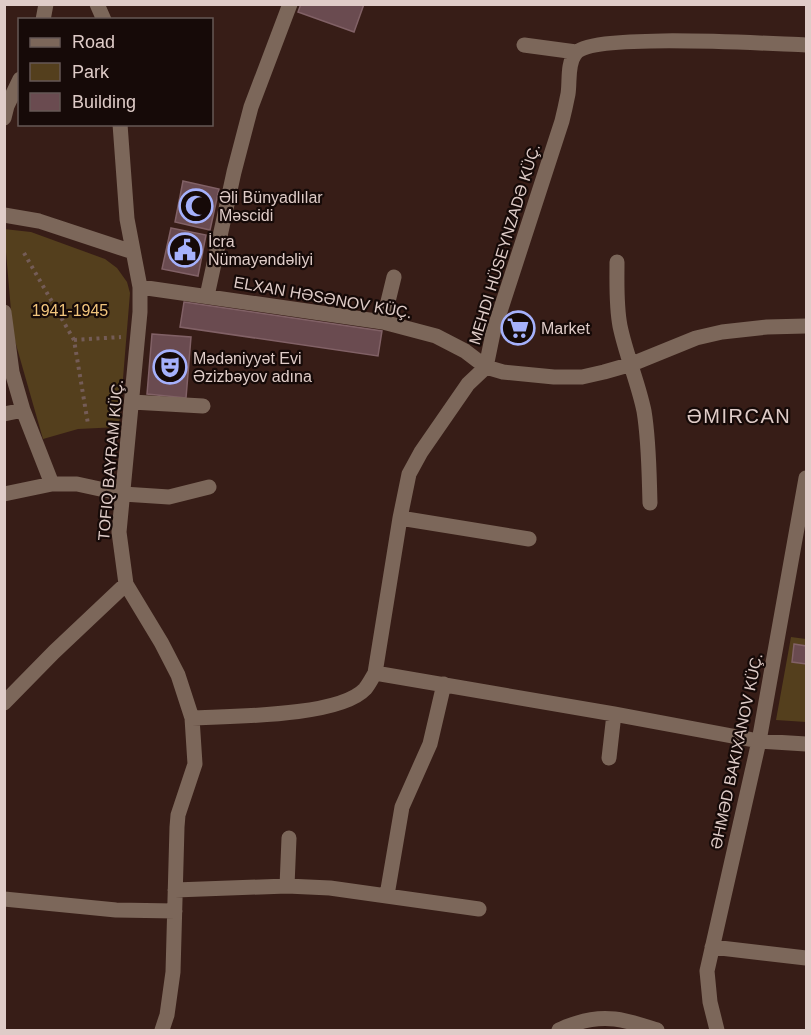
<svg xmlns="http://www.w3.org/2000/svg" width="811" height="1035" viewBox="0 0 811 1035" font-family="Helvetica,sans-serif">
	<rect width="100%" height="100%" fill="#371d17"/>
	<!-- green -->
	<path fill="#543f1d" d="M4 229 31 232 105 259 117 268 127 282 130 293 119 427 78 429 43 439 13 334Z
		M791 637 806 639V722L776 720Z"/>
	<!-- building -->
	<path fill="#6a4b50" stroke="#816166" stroke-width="1.5" d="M301 4H364L354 32 298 12Z
		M183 181 219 189 210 230 175 222Z
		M171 228 206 235 198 276 162 269Z
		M184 302 382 331 378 356 180 327Z
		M152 334 191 337 186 398 147 394Z
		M794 644 806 646V664L792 662Z"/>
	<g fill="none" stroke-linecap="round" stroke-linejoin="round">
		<!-- path -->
		<path stroke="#745c57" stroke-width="4" stroke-dasharray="3 4.5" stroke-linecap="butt" d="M24 253 74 340 88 424
			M74 340 121 337"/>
		<!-- minor -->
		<path stroke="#7c675a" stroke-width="15" d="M97 4 104 20
			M43 20 46 4
			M524 45 576 52
			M4 118 7 106 20 79
			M120 124 127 219 140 287V312L119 532 126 584 161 642 178 675 192 718 195 764 178 815 177 827 173 972 167 1015 162 1030
			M4 215 39 221 133 252
			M617 262C617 283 616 305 620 326 626 355 638 382 644 411 649 441 649 472 650 503
			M140 287 383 322 436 336 465 351 486 367 503 372 554 377H582L604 372 632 364 696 338 722 332 767 327 806 326
			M207 296 234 172 251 107 290 4
			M4 312 12 372 23 410 52 484
			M383 322 394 277
			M132 402 203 406
			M4 414 23 410
			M4 494 52 484H77L123 494 169 497 209 487
			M400 518 529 539
			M375 673 614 714 759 741 806 744
			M4 703 54 652 126 584
			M192 718C231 716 339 717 365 689 369 684 372 678 375 673L400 518 409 474 421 452 468 384 486 367 493 333 562 121C564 113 566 104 568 94 570 82 567 64 575 54 591 32 772 44 806 45
			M609 758 614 714
			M287 886 289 838
			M175 890 287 886 330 888 479 909
			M387 895 402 807 430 744 444 684
			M4 899 116 910 175 911
			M712 947 806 958
			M559 1030C565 1027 571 1025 577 1023 608 1013 628 1021 657 1030
			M717 1030 710 1002 707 971 759 741 806 478"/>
	</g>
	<!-- icons -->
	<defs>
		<g id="mosque-ring" transform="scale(1.725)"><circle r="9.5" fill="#160a08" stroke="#a5b1fc" stroke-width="1.5"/><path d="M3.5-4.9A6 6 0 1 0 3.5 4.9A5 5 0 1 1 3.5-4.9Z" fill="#a5b1fc"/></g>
		<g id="civic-ring" transform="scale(1.725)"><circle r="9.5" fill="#160a08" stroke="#a5b1fc" stroke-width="1.5"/><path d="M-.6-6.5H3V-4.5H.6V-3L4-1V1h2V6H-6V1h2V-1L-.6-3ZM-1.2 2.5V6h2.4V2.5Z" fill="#a5b1fc"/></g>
		<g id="supermarket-ring" transform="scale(1.725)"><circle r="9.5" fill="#160a08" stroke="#a5b1fc" stroke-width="1.5"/><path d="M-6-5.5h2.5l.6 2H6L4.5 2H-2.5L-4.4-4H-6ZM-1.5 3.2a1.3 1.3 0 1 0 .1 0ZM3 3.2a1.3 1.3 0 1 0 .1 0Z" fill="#a5b1fc"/></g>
		<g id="theatre-ring" transform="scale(1.725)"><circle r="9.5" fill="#160a08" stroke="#a5b1fc" stroke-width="1.5"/><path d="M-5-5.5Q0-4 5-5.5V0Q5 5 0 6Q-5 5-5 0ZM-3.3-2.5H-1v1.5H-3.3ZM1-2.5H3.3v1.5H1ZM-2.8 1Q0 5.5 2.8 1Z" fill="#a5b1fc"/></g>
	</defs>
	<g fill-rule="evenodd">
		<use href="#mosque-ring" x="196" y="206"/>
		<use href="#civic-ring" x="185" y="250"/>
		<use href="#supermarket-ring" x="518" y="328"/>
		<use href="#theatre-ring" x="170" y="367"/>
	</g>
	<g text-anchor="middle" stroke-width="4.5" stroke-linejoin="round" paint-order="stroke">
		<!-- poi labels -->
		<g font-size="16" fill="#dfccc8" stroke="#160a08" text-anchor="start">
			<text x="219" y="203">Əli Bünyadlılar<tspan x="219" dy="18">Məscidi</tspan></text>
			<text x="208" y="247">İcra<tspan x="208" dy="18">Nümayəndəliyi</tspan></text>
			<text x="541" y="334">Market</text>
			<text x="193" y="364">Mədəniyyət Evi<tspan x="193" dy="18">Əzizbəyov adına</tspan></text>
		</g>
		<!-- street labels -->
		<g font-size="16" fill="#dfccc8" stroke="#160a08">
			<text transform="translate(504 244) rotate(-73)" y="6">MEHDI HÜSEYNZADƏ KÜÇ.</text>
			<text transform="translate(323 297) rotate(10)" y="6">ELXAN HƏSƏNOV KÜÇ.</text>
			<text transform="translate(110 460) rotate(-85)" y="6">TOFIQ BAYRAM KÜÇ.</text>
			<text transform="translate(736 751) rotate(-78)" y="6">ƏHMƏD BAKIXANOV KÜÇ.</text>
		</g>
		<!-- park labels -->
		<g font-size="16" fill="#f2c57d" stroke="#160a08">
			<text x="70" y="316">1941-1945</text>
		</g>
		<!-- quarter labels -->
		<g font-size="20" letter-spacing="1.5" fill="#dfccc8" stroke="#160a08">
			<text x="739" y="423">ƏMIRCAN</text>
		</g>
	</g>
	<!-- border -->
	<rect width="811" height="1035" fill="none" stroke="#dfccc8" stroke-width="12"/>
	<!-- legend -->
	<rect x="18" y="18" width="195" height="108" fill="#160a08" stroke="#665855" stroke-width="1.5"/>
	<rect x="30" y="38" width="30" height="9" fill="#7c675a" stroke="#665855" stroke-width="1.5"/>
	<text x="72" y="48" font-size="18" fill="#dfccc8">Road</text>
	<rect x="30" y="63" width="30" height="18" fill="#543f1d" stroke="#665855" stroke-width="1.5"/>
	<text x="72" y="78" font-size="18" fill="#dfccc8">Park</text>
	<rect x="30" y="93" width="30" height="18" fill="#6a4b50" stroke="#665855" stroke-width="1.5"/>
	<text x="72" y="108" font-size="18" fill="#dfccc8">Building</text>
</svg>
